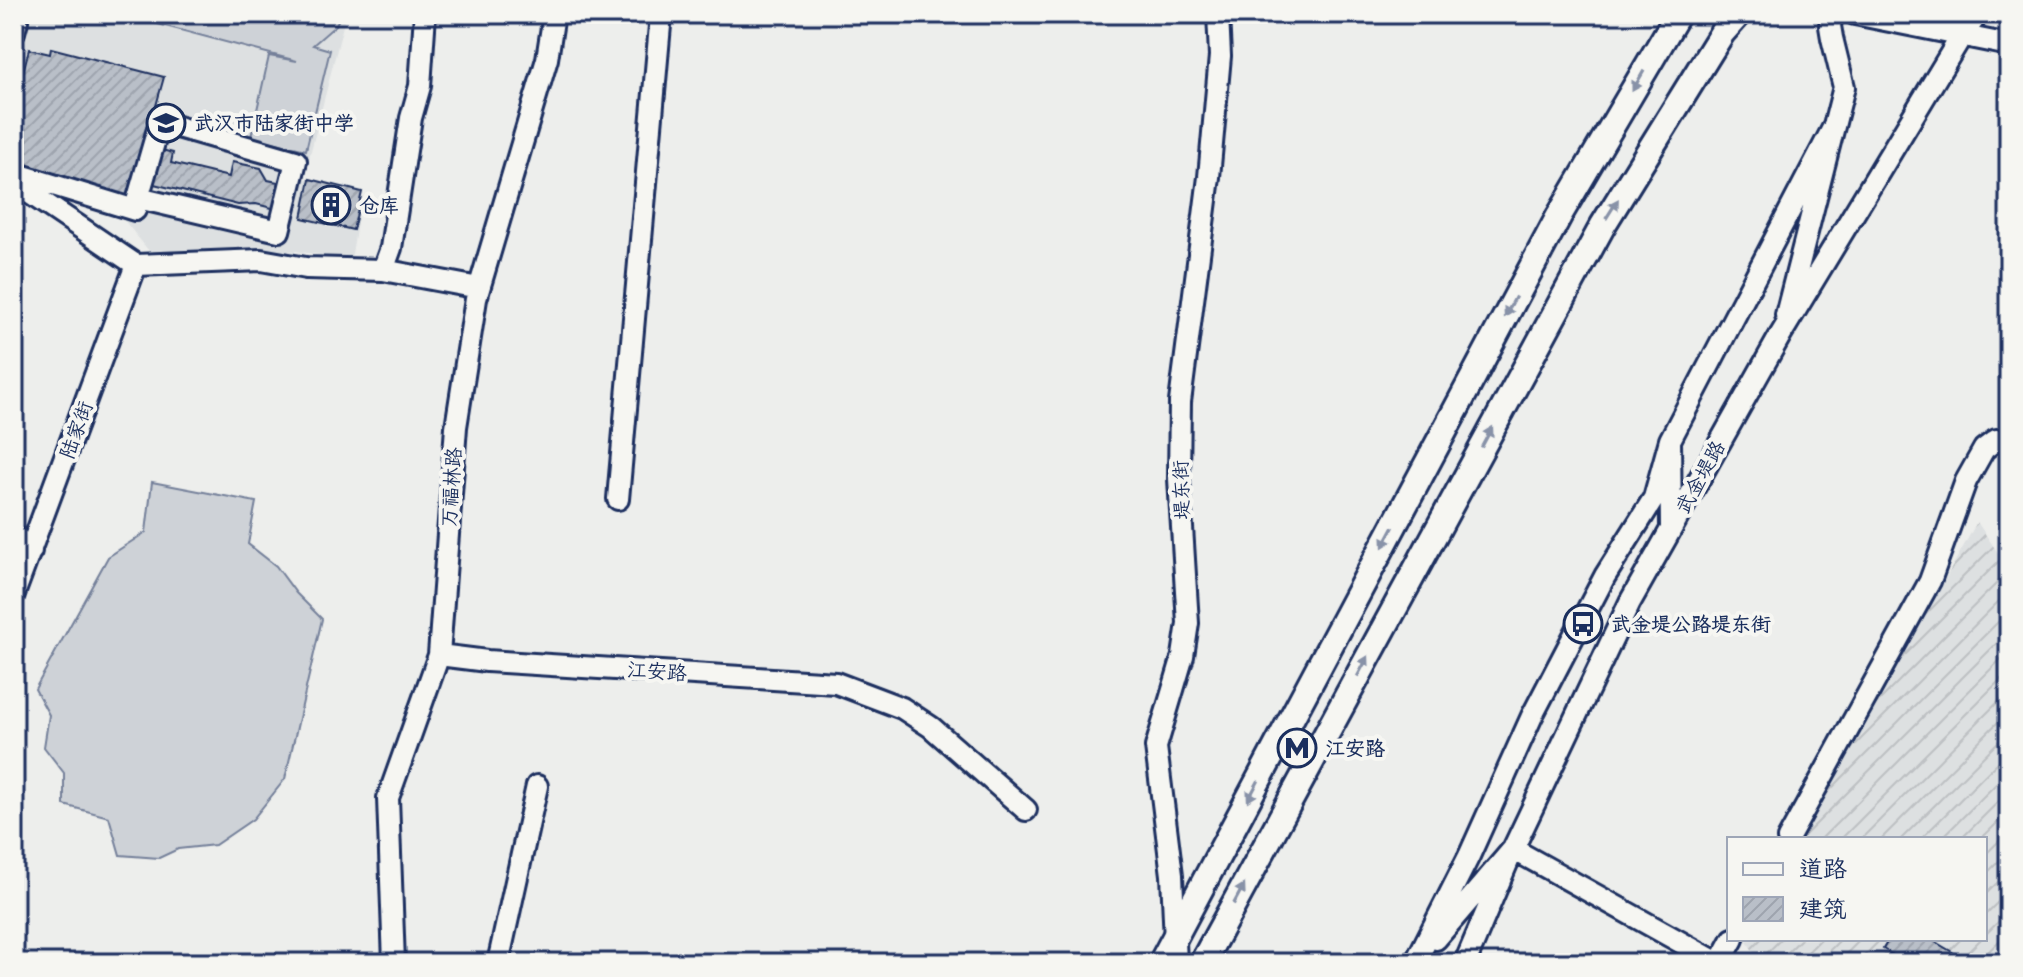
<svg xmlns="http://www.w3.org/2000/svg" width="2023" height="977" viewBox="0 0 2023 977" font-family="Delius,'LXGW WenKai TC',sans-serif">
	<defs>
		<pattern id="industrial-furrows" width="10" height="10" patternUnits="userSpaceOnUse" patternTransform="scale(2)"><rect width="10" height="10" fill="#dde0e1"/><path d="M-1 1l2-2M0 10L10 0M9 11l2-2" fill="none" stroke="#bdc0c3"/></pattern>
		<pattern id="building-hatch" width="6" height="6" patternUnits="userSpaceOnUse" patternTransform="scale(2)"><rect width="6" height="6" fill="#b9bfc8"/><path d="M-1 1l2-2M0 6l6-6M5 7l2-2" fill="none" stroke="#9ea4ae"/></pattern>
	</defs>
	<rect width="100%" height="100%" fill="#edeeec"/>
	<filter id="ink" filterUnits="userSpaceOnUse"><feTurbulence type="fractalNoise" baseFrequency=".0125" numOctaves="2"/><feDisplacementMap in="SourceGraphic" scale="16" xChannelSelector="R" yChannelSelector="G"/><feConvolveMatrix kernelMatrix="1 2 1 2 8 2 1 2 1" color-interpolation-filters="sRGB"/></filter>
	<g filter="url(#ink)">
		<!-- built -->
		<path fill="#dde0e1" d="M14 14H346L304 178 362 192 351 260 295 251 153 256 123 219 14 179Z"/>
		<!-- industrial -->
		<path fill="url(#industrial-furrows)" d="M1977 522 2009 569V963L1760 961 1745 939H1985V839H1801Z"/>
		<!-- grass -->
		<path fill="#ced2d7" stroke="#74809a" stroke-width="2" d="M120 14H341L336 25 313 45 330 50 306 150 251 137 269 56 297 61Z
			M152 482 256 502 248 544 276 566 296 593 322 619 285 779 253 819 215 845 178 849 159 858 120 855 109 817 64 805V773L44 747 49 715 35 689 108 557 146 532Z"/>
		<!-- building -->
		<path fill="url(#building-hatch)" stroke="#1b2f5e" stroke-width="2" d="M51 48 164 77 129 203 16 173 22 152 14 150V106L29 49 50 54Z
			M158 149 173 153 171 163 229 177 232 162 261 168 268 180 283 183 276 209 256 204 238 205 150 183Z
			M310 179 362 192 353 230 302 218Z
			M1889 939H1930L1971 963H1907L1883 949Z"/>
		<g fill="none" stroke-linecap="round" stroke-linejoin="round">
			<!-- minor casing -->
			<g stroke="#1b2f5e" stroke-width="26">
				<path id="minor" d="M1855 14 2009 45
					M14 19 17 21 14 32
					M14 173 135 210 138 198 160 122 296 161 279 231 138 198
					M136 265 261 260 306 268 383 270 479 288
					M383 270 391 248 411 118 420 86 425 14
					M1786 315 1844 87 1832 38 1830 26 1832 14
					M618 499 661 14
					M1671 526 1670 440 1834 126
					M14 535 31 551
					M14 594 136 265 25 190
					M439 655 487 661 836 683 902 708 931 727 1026 810
					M1788 839 1930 581 1966 481 1984 449 1996 440H2009
					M1436 939 1513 849 1718 963
					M394 963 388 798 439 655 456 427 476 299 547 59 554 14
					M498 963 537 786
					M1176 963 1172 875 1156 747 1183 656 1188 623 1179 479 1180 402 1209 177 1220 56 1218 14
					M1415 963 1469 856 1532 716 1605 576 1654 498 1670 440
					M1465 963 1513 849 1630 602 1781 334 1962 35 1978 14
					M1720 963 1733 939"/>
			</g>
			<!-- major casing -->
			<g stroke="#1b2f5e" stroke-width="30">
				<path id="major" d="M1161 963 1559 216 1678 14
					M1202 963 1603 225 1722 33 1739 14"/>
			</g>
			<!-- minor -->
			<use href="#minor" stroke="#f6f6f2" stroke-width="20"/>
			<!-- major -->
			<use href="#major" stroke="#f6f6f2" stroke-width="24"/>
		</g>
		<!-- one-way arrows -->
		<defs><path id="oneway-solid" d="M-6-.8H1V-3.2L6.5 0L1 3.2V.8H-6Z" transform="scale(2)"/></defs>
		<g fill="#8892a8">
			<use href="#oneway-solid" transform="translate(1638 81) rotate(120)"/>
			<use href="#oneway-solid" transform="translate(1612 209) rotate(-58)"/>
			<use href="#oneway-solid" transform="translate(1510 307) rotate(118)"/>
			<use href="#oneway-solid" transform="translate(1487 437) rotate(-62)"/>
			<use href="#oneway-solid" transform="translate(1388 537) rotate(118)"/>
			<use href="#oneway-solid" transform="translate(1363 666) rotate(-62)"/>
			<use href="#oneway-solid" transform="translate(1253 791) rotate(118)"/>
			<use href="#oneway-solid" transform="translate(1239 894) rotate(-62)"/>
		</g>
	</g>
	<!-- icons -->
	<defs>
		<g id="school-ring" transform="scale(2)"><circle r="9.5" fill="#f6f6f2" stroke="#1b2f5e" stroke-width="1.5"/><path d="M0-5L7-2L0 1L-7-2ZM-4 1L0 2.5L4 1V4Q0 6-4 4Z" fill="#1b2f5e"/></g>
		<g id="building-ring" transform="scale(2)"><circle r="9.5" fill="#f6f6f2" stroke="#1b2f5e" stroke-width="1.5"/><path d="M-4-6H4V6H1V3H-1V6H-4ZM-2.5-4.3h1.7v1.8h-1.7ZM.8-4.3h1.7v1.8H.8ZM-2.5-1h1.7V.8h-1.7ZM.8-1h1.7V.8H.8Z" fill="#1b2f5e"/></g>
		<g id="bus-ring" transform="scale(2)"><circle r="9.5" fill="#f6f6f2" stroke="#1b2f5e" stroke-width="1.5"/><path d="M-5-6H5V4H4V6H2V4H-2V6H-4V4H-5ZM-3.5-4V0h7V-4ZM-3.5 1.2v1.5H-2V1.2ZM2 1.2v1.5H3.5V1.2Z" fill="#1b2f5e"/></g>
		<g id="metro-ring" transform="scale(2)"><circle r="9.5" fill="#f6f6f2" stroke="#1b2f5e" stroke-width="1.5"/><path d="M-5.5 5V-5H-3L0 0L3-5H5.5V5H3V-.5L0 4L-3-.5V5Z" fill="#1b2f5e"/></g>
	</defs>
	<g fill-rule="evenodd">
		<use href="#school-ring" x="166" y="123"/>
		<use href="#building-ring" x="331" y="205"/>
		<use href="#bus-ring" x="1583" y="624"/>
		<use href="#metro-ring" x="1297" y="748"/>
	</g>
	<g text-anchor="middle" stroke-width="8" stroke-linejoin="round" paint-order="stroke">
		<!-- poi labels -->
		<g font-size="20" font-weight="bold" fill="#1b2f5e" stroke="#f6f6f2" text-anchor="start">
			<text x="194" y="130">武汉市陆家街中学</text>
			<text x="359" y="212">仓库</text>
			<text x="1611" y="631">武金堤公路堤东街</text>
			<text x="1325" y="755">江安路</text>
		</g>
		<!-- street labels -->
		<g font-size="20" fill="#1b2f5e" stroke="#f6f6f2">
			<text transform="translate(76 430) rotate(-70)" y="7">陆家街</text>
			<text transform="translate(1700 477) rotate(-61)" y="7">武金堤路</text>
			<text transform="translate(451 487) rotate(-86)" y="7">万福林路</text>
			<text transform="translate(1181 490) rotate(-92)" y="7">堤东街</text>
			<text transform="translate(657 671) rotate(4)" y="7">江安路</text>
		</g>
	</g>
	<!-- margin -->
	<rect width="2023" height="977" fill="none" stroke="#f6f6f2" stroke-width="48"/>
	<rect x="24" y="24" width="1975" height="929" fill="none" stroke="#1b2f5e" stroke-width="3" filter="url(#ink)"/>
	<!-- legend -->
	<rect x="1727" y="837" width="260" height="104" fill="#f6f6f2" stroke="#9ea6b7" stroke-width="2"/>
	<rect x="1743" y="863" width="40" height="12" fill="#f6f6f2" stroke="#9ea6b7" stroke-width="2"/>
	<text x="1799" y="877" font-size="24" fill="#1b2f5e">道路</text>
	<rect x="1743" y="897" width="40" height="24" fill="url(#building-hatch)" stroke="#9ea6b7" stroke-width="2"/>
	<text x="1799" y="917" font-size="24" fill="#1b2f5e">建筑</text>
</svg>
